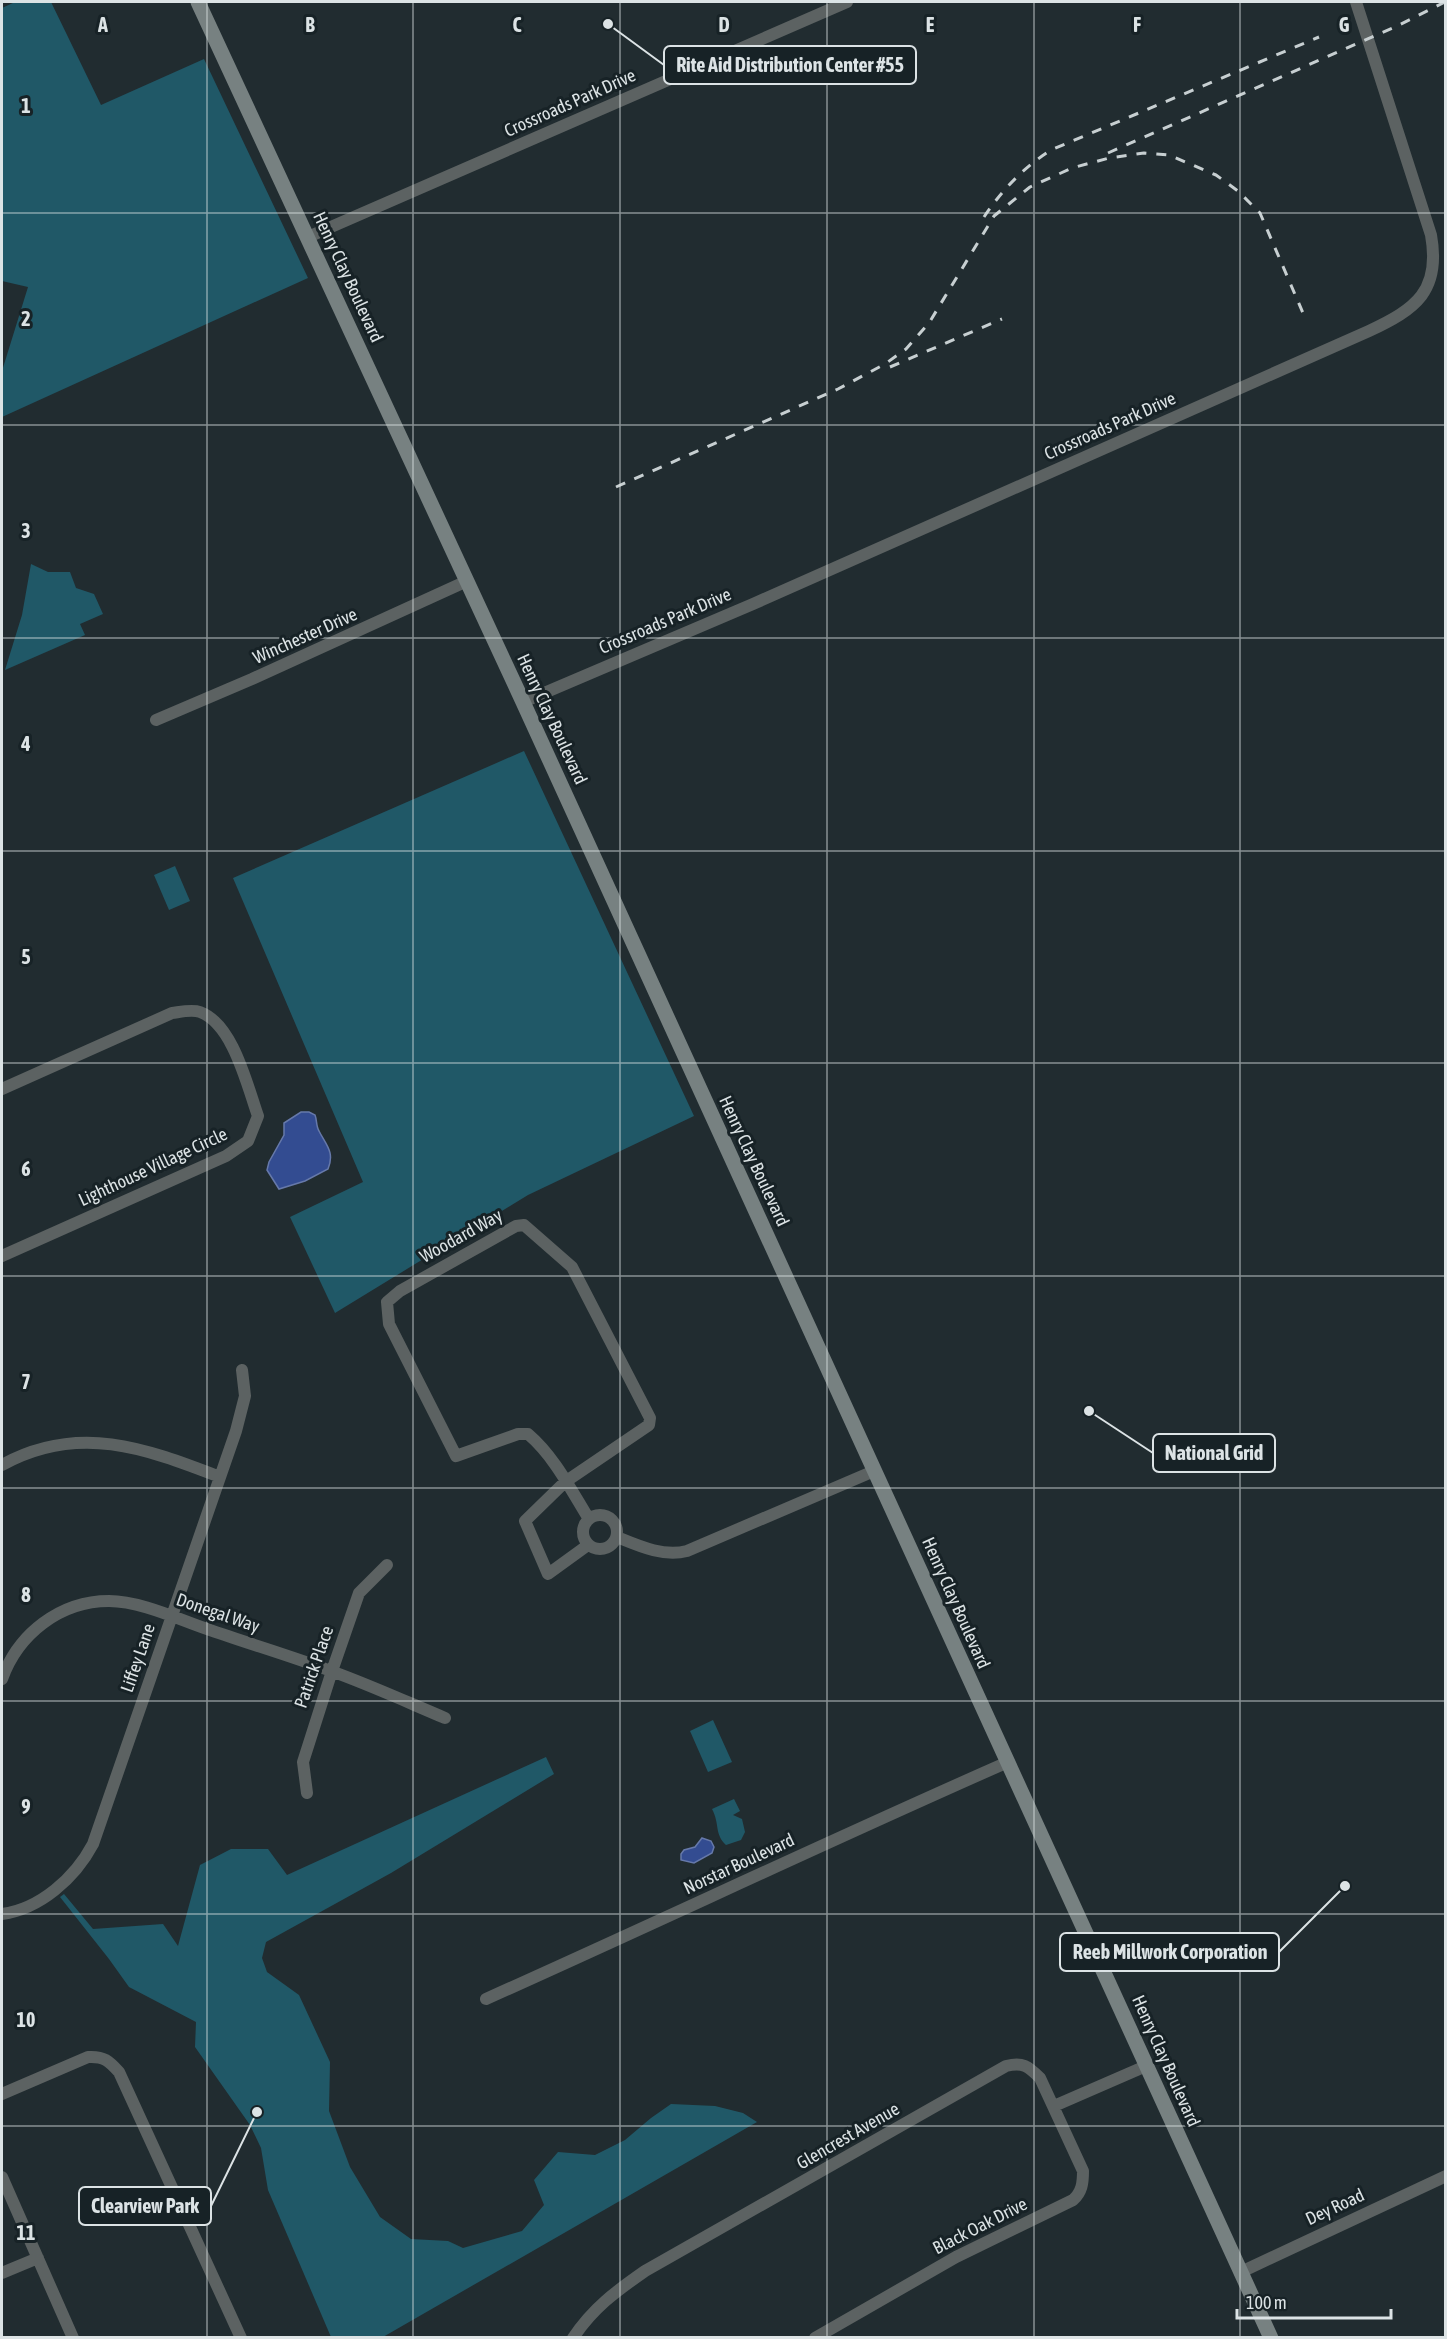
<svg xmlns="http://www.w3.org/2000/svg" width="1447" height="2339" viewBox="0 0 1447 2339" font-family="'Asap Condensed',sans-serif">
	<rect width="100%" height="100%" fill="#212c30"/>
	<!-- green -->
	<path fill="#205867" d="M15 2H51L101 105 204 59 308 278 2 417V371L28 287 2 281V8Z
		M31 564 48 572H70L76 588 94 594 103 614 80 624 85 635 5 670 22 615Z
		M524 751 694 1116 528 1195 335 1313 290 1217 363 1182 233 878Z
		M175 866 190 901 169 910 154 875Z
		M713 1720 732 1762 708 1772 690 1731Z
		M546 1757 554 1774 391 1873 266 1942 262 1958 267 1972 299 1995 330 2062 329 2111 350 2167 380 2217 411 2239 448 2241 463 2248 522 2231 544 2205 534 2180 558 2152 595 2155 625 2140 651 2118 671 2104 715 2106 743 2113 757 2122 383 2337H331L268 2190 261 2148 250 2125 195 2047 196 2022 129 1987 109 1959 60 1897 64 1894 93 1929 163 1924 178 1946 200 1865 231 1849H268L287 1875Z
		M734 1799 740 1811 733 1815 742 1819 745 1832 741 1840 726 1845C714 1834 720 1824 712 1809Z"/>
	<!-- water -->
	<path fill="#334c91" stroke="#6679aa" stroke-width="1.5" d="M301 1112H309L315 1115C317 1120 316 1126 319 1131 326 1145 335 1152 328 1169L305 1181 279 1189 267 1170 269 1162 284 1135V1123Z
		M702 1838 711 1841 714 1847 712 1853 694 1863 681 1860V1854L684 1850 695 1847Z"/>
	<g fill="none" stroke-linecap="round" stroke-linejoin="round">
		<!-- minor -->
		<path stroke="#5c6262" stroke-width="12" d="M308 237 847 2
			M523 702 753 604 1369 331C1416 309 1441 291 1431 235L1356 2
			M156 720 252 679 467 581
			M2 1089 172 1013C180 1012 192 1009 200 1012 233 1024 247 1085 258 1116L248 1141 226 1156 2 1256
			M2 1465C78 1423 145 1448 220 1477
			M583 1532a17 17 0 1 1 34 0a17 17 0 1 1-34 0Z
			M617 1537C639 1546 663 1557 687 1551L874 1471
			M588 1545 548 1574 525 1521 565 1482 649 1425 650 1418 572 1267 524 1225 516 1226 400 1291 387 1302 389 1324 456 1456 518 1434H528C554 1456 571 1490 589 1519
			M2 1679C18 1634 60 1601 109 1601 141 1601 180 1620 210 1630 250 1644 291 1656 331 1671 370 1685 407 1702 445 1718
			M307 1793 303 1762 332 1671 359 1593 387 1565
			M2 1914C40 1909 75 1878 93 1844L236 1431 245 1396 242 1370
			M486 1999C660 1921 833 1839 1008 1762
			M2 2094 88 2057C104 2056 109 2061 119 2072L241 2338
			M1054 2106 1146 2066
			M2 2177 73 2338
			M1241 2272 1446 2176
			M2 2273 38 2258
			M573 2338C593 2308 615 2292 645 2271L1006 2066C1023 2062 1028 2066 1040 2078L1083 2171C1083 2183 1082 2192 1073 2200L956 2257 815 2338"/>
		<!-- secondary -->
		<path stroke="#778181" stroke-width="15" d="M198 2 523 702 1271 2338"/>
		<!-- rail -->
		<path stroke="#c7cfd1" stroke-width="3" stroke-dasharray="10 10" stroke-linecap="butt" d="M1108 153 1397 26 1445 2
			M984 217C1002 190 1023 168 1051 150L1319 37
			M890 367 1002 319
			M616 487 838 389 885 364 906 349 929 323 994 216 1030 187 1072 168 1109 158 1144 153 1169 155 1216 175 1238 191 1260 213 1306 320"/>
	</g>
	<!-- grid -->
	<path fill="none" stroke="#dce3e5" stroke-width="1.5" stroke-opacity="0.55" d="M207 2V2338M413 2V2338M620 2V2338M827 2V2338M1034 2V2338M1240 2V2338M2 213H1446M2 425H1446M2 638H1446M2 851H1446M2 1063H1446M2 1276H1446M2 1488H1446M2 1701H1446M2 1914H1446M2 2126H1446"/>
	<g text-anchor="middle" stroke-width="6" stroke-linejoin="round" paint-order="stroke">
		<!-- street labels -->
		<g font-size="18" fill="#dce3e5" stroke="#172226">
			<text transform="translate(570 103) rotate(-24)" y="6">Crossroads Park Drive</text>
			<text transform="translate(348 277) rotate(65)" y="6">Henry Clay Boulevard</text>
			<text transform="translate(1110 426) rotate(-24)" y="6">Crossroads Park Drive</text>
			<text transform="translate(665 621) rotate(-23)" y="6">Crossroads Park Drive</text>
			<text transform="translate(305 636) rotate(-24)" y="6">Winchester Drive</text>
			<text transform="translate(552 719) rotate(65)" y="6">Henry Clay Boulevard</text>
			<text transform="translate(754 1161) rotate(65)" y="6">Henry Clay Boulevard</text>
			<text transform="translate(153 1167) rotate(-25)" y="6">Lighthouse Village Circle</text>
			<text transform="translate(461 1236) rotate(-29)" y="6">Woodard Way</text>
			<text transform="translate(956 1603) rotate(66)" y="6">Henry Clay Boulevard</text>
			<text transform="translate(218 1613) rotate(19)" y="6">Donegal Way</text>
			<text transform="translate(138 1658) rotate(-71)" y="6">Liffey Lane</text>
			<text transform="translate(314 1667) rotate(-71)" y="6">Patrick Place</text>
			<text transform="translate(739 1864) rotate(-25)" y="6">Norstar Boulevard</text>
			<text transform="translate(1166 2061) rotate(66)" y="6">Henry Clay Boulevard</text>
			<text transform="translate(848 2136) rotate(-30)" y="6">Glencrest Avenue</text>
			<text transform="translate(1335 2207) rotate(-25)" y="6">Dey Road</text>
			<text transform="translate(980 2226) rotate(-27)" y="6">Black Oak Drive</text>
		</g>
	</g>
	<g font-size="20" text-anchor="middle" font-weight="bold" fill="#dce3e5" stroke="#172226" stroke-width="6" stroke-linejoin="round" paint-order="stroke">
		<text x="103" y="32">A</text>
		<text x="310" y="32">B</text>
		<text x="517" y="32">C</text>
		<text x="724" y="32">D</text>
		<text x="930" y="32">E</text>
		<text x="1137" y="32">F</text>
		<text x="1344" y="32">G</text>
		<text x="26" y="113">1</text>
		<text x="26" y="326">2</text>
		<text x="26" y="538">3</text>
		<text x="26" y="751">4</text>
		<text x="26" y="964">5</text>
		<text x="26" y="1176">6</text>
		<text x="26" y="1389">7</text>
		<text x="26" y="1602">8</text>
		<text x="26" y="1814">9</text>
		<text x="26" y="2027">10</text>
		<text x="26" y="2240">11</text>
	</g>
	<!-- callouts -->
	<path fill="none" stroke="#dce3e5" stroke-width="2" d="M608 24L664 65M1089 1411L1153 1453M1345 1886L1279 1952M257 2112L211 2206"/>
	<g fill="#dce3e5" stroke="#172226" stroke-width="2">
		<circle cx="608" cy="24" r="6"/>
		<circle cx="1089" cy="1411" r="6"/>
		<circle cx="1345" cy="1886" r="6"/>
		<circle cx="257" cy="2112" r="6"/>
	</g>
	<g fill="#172226" stroke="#dce3e5" stroke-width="2">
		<rect x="664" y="46" width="252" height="38" rx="6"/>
		<rect x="1153" y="1434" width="122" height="38" rx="6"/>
		<rect x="1060" y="1933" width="219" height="38" rx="6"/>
		<rect x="79" y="2187" width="132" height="38" rx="6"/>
	</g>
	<g font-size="20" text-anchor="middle" font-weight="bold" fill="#dce3e5">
		<text x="790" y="72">Rite Aid Distribution Center #55</text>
		<text x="1214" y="1460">National Grid</text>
		<text x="1170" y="1959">Reeb Millwork Corporation</text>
		<text x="145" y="2213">Clearview Park</text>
	</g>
	<!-- border -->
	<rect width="1447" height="2339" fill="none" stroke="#dce3e5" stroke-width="6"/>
	<!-- scale -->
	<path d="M1237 2309v9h154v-9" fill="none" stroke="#dce3e5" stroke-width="3"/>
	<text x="1246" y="2309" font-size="18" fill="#dce3e5" stroke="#172226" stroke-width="4.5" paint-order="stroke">100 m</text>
</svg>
